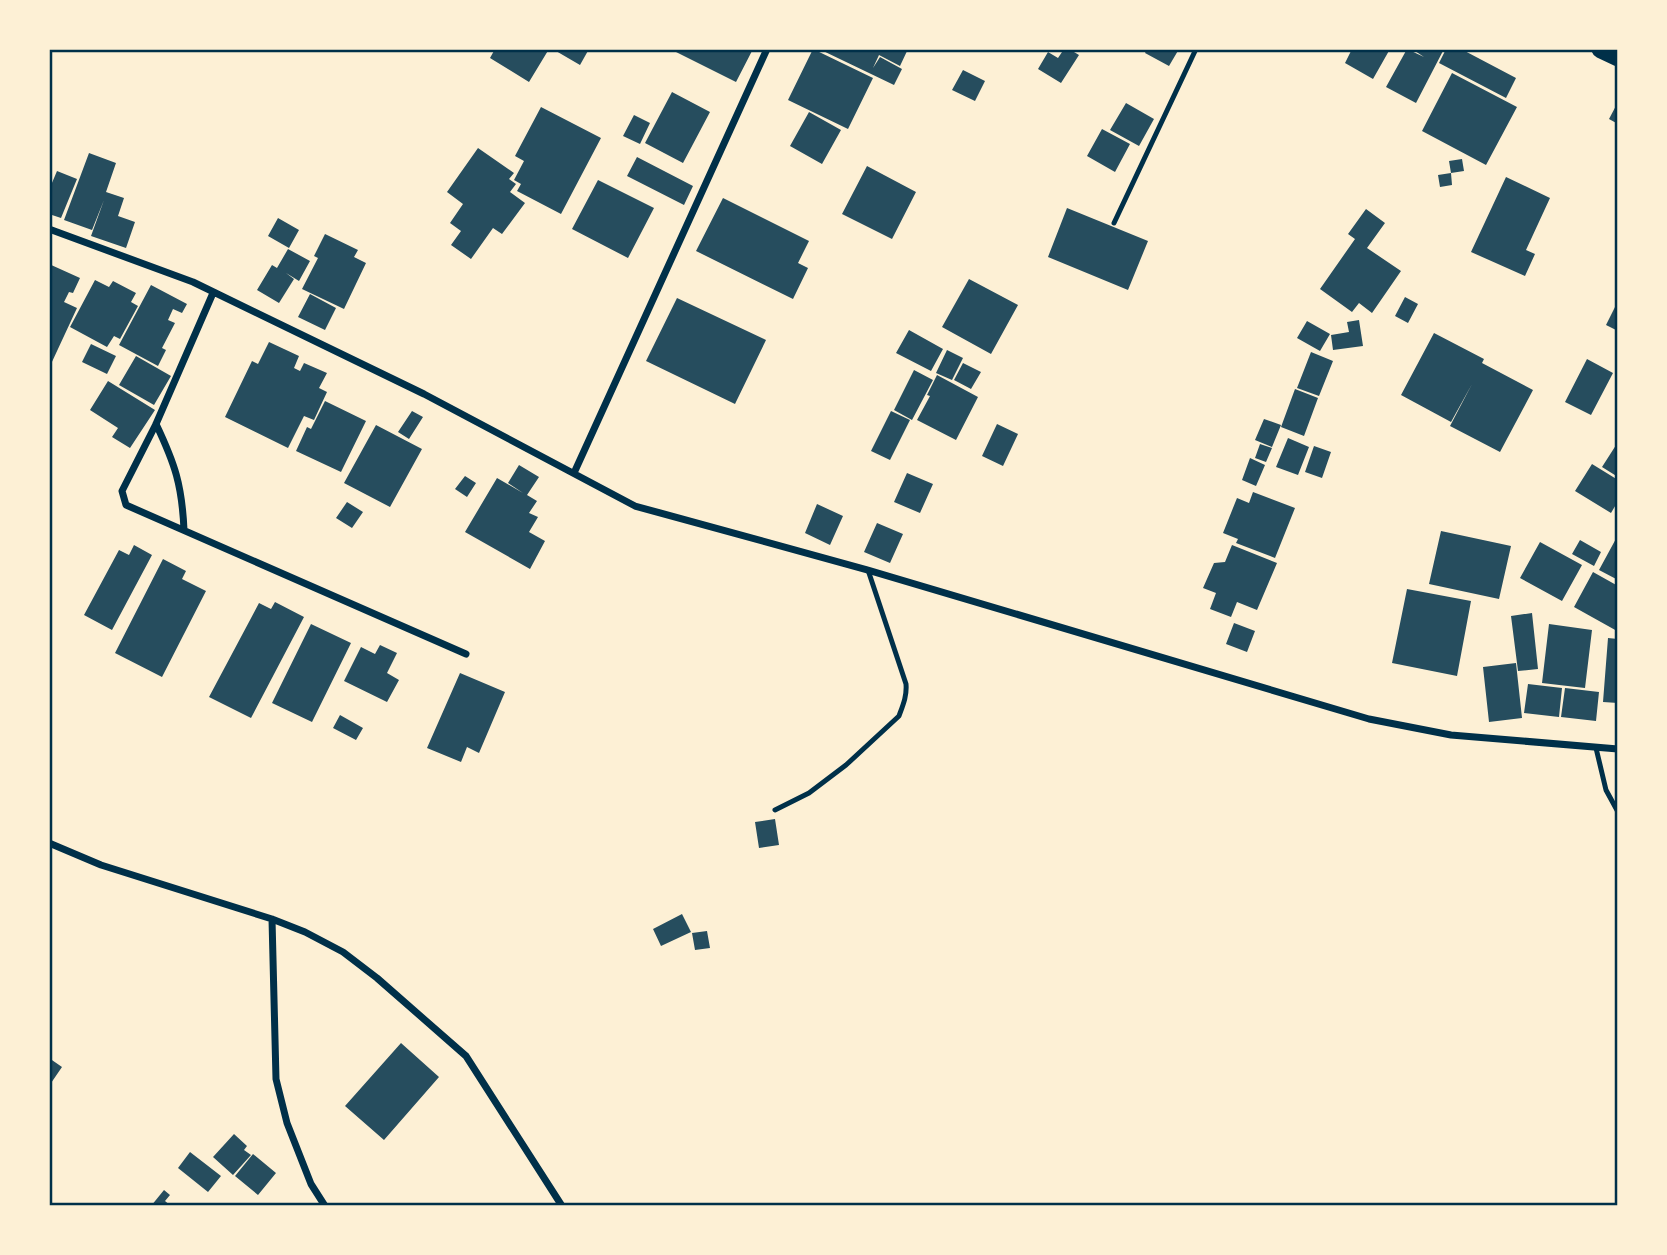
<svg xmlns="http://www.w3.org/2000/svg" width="1667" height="1255" viewBox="0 0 1667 1255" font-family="'Roboto Condensed',sans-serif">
	<rect width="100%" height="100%" fill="#fdf0d5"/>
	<!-- building -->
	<path fill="#264d5e" d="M495 49H549L529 82 490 58Z
		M557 49H589L580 65 556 51Z
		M677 49H753L736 82 676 52Z
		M813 49 873 78 848 129 788 100Z
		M819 49H908L900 66 879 55 873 68 880 57 902 69 894 85Z
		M1064 49H1069L1079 55 1061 83 1038 69 1048 52 1058 58Z
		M1147 49H1179L1169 66 1145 53Z
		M1352 49H1390L1373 79 1345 63Z
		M1407 49 1424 57 1412 49H1444L1416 103 1386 87Z
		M1446 49H1461L1516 78 1506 98 1439 63Z
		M963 70 985 81 975 101 952 90Z
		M1452 73 1517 107 1486 165 1422 131Z
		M672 92 710 112 683 163 645 143Z
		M1618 102V124L1609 119Z
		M1126 103 1154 119 1139 146 1110 130Z
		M541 107 601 138 561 214 517 191 521 184 514 180 524 161 515 156Z
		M809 112 841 130 822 164 790 146Z
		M634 115 650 123 640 144 623 136Z
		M1102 129 1130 144 1115 172 1087 156Z
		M478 148 514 173 509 179 516 184 510 192 525 203 502 234 493 228 471 259 451 245 461 231 450 223 463 204 447 192Z
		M89 153 116 163 106 192 124 198 118 216 135 222 126 248 91 236 104 200 92 230 64 220Z
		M637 157 693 186 684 205 627 176Z
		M1462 159 1464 171 1451 173 1449 161Z
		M867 166 916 192 892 239 842 214Z
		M57 171 77 179 61 218 49 214V190Z
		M1451 173 1452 185 1440 187 1438 175Z
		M1506 177 1550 198 1526 250 1535 254 1525 276 1471 252Z
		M598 180 654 208 628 258 572 229Z
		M723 198 809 241 798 263 808 268 793 299 696 251Z
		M1067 208 1148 241 1128 290 1048 257Z
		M1366 209 1385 223 1367 248 1401 271 1372 313 1359 303 1352 312 1320 289 1355 239 1348 234Z
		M278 218 299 230 289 248 268 236Z
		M325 234 358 250 354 257 366 263 344 309 302 289 318 258 314 256Z
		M288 249 310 261 299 281 286 273 294 279 279 303 257 290 272 265 277 268Z
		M49 264 80 278 73 293 69 292 64 302 77 308 51 364 49 363Z
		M969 279 1018 305 991 354 942 327Z
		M95 280 109 287 113 281 136 293 131 302 138 306 120 339 114 336 107 347 70 327Z
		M151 285 187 304 182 313 173 309 168 320 175 323 162 348 166 350 158 366 119 345Z
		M310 294 336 308 325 330 298 317Z
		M1405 297 1418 304 1408 323 1395 316Z
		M677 298 766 340 735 404 646 361Z
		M1618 301V331L1606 325Z
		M1359 320 1363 346 1333 350 1331 335 1349 332 1347 322Z
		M1307 321 1330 334 1320 351 1297 338Z
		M909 330 943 349 931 371 896 353Z
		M1434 333 1484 359 1482 363 1533 390 1500 452 1450 426 1472 384 1451 422 1401 395Z
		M269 342 299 356 294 368 300 371 304 363 327 373 319 388 327 392 314 420 304 416 288 448 225 417 252 361 258 364Z
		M91 344 116 356 107 374 82 362Z
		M947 350 963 358 952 380 936 373Z
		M1311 352 1333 361 1319 396 1297 388Z
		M136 356 171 376 154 405 119 385Z
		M1587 359 1613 373 1591 415 1565 402Z
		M963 363 981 372 971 389 954 380Z
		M914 370 933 380 912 420 894 410Z
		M937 375 978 397 956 440 917 420 930 396 927 395Z
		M108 381 155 410 130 448 112 437 118 428 90 410Z
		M1295 389 1318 398 1304 436 1281 427Z
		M325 401 366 421 341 472 296 451 307 427 311 429Z
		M412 411 423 417 409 439 398 432Z
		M891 411 910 420 890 460 871 451Z
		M1264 419 1281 425 1272 447 1255 440Z
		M997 424 1018 434 1003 466 982 456Z
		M376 425 422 449 390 507 344 483Z
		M1288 438 1309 447 1298 475 1276 467Z
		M1618 442V477L1602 467Z
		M1260 444 1272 448 1266 462 1255 458Z
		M1314 446 1331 452 1322 478 1305 472Z
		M1250 458 1265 465 1256 486 1242 480Z
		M1592 464 1618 480V501L1611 513 1575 491Z
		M519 465 539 477 527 495 537 501 529 513 538 517 529 532 545 541 530 569 465 532 497 478 523 493 508 483Z
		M907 473 933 484 920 513 894 502Z
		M465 476 476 483 467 497 455 489Z
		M1253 492 1295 508 1275 558 1236 543 1238 539 1223 533 1237 498 1249 503Z
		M347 502 363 512 352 528 336 518Z
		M817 504 843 516 830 545 805 533Z
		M877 523 903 534 890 563 864 552Z
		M1441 531 1511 546 1499 599 1429 584Z
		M1618 535V580L1599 570Z
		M1580 540 1601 552 1594 566 1572 554Z
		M1540 542 1582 565 1562 601 1520 578Z
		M134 545 152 555 112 630 84 615 119 550 129 555Z
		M1232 545 1277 563 1257 610 1237 602 1231 617 1210 609 1216 593 1203 588 1214 563 1225 562Z
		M163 559 186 571 182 579 206 591 162 677 115 653Z
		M1593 572 1618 586 1617 631 1574 607Z
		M1407 589 1471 601 1457 676 1392 663Z
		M275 602 304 617 251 718 209 697 259 603 271 609Z
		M1532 613 1538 669 1518 671 1511 616Z
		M1234 623 1255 631 1247 652 1226 644Z
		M311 624 351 643 312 722 272 703Z
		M1549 624 1592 630 1585 688 1542 683Z
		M1608 638 1618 639V703L1603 702Z
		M380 645 397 653 387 673 399 680 387 702 344 681 361 647 375 654Z
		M1516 663 1522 718 1489 722 1483 667Z
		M460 673 505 692 479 753 467 747 461 762 427 748Z
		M1528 684 1562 688 1559 717 1524 713Z
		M1565 688 1599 692 1596 721 1561 717Z
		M340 715 363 728 356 740 333 728Z
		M775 819 779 845 759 848 755 822Z
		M682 914 691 932 661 946 653 929Z
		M707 931 710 948 695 950 692 933Z
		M401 1043 439 1077 384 1140 345 1106Z
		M49 1058 62 1067 49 1086Z
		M234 1134 247 1146 244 1150 251 1155 233 1175 213 1157Z
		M190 1152 221 1176 208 1192 178 1168Z
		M253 1154 276 1173 258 1195 235 1176Z
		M164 1190 170 1195 165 1201 171 1206H151Z"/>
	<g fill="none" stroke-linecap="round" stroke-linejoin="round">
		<!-- service -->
		<path stroke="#003049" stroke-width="5" d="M1114 223 1196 49
			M1596 748 1606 790 1618 812
			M775 810 809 793 846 765 899 716C903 705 907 696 906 684L868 570"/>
		<!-- minor -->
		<path stroke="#003049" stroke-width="7" d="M49 229 193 282 424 394 635 506 868 570 1369 719 1451 735 1618 749
			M213 293 156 424 122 491 126 505 466 654
			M156 424C175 464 182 485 184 530
			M574 473 767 49
			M49 843 101 865 272 919 305 932 343 952 377 978 466 1056 562 1206
			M272 919 276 1079 287 1123 311 1184 325 1206"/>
		<!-- trunk -->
		<path stroke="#003049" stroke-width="19" d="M1601 49 1618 57"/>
	</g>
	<!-- border -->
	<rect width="1667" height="1255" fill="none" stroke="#fdf0d5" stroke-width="102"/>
	<rect x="51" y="51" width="1565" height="1153" fill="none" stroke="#003049" stroke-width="2.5"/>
</svg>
